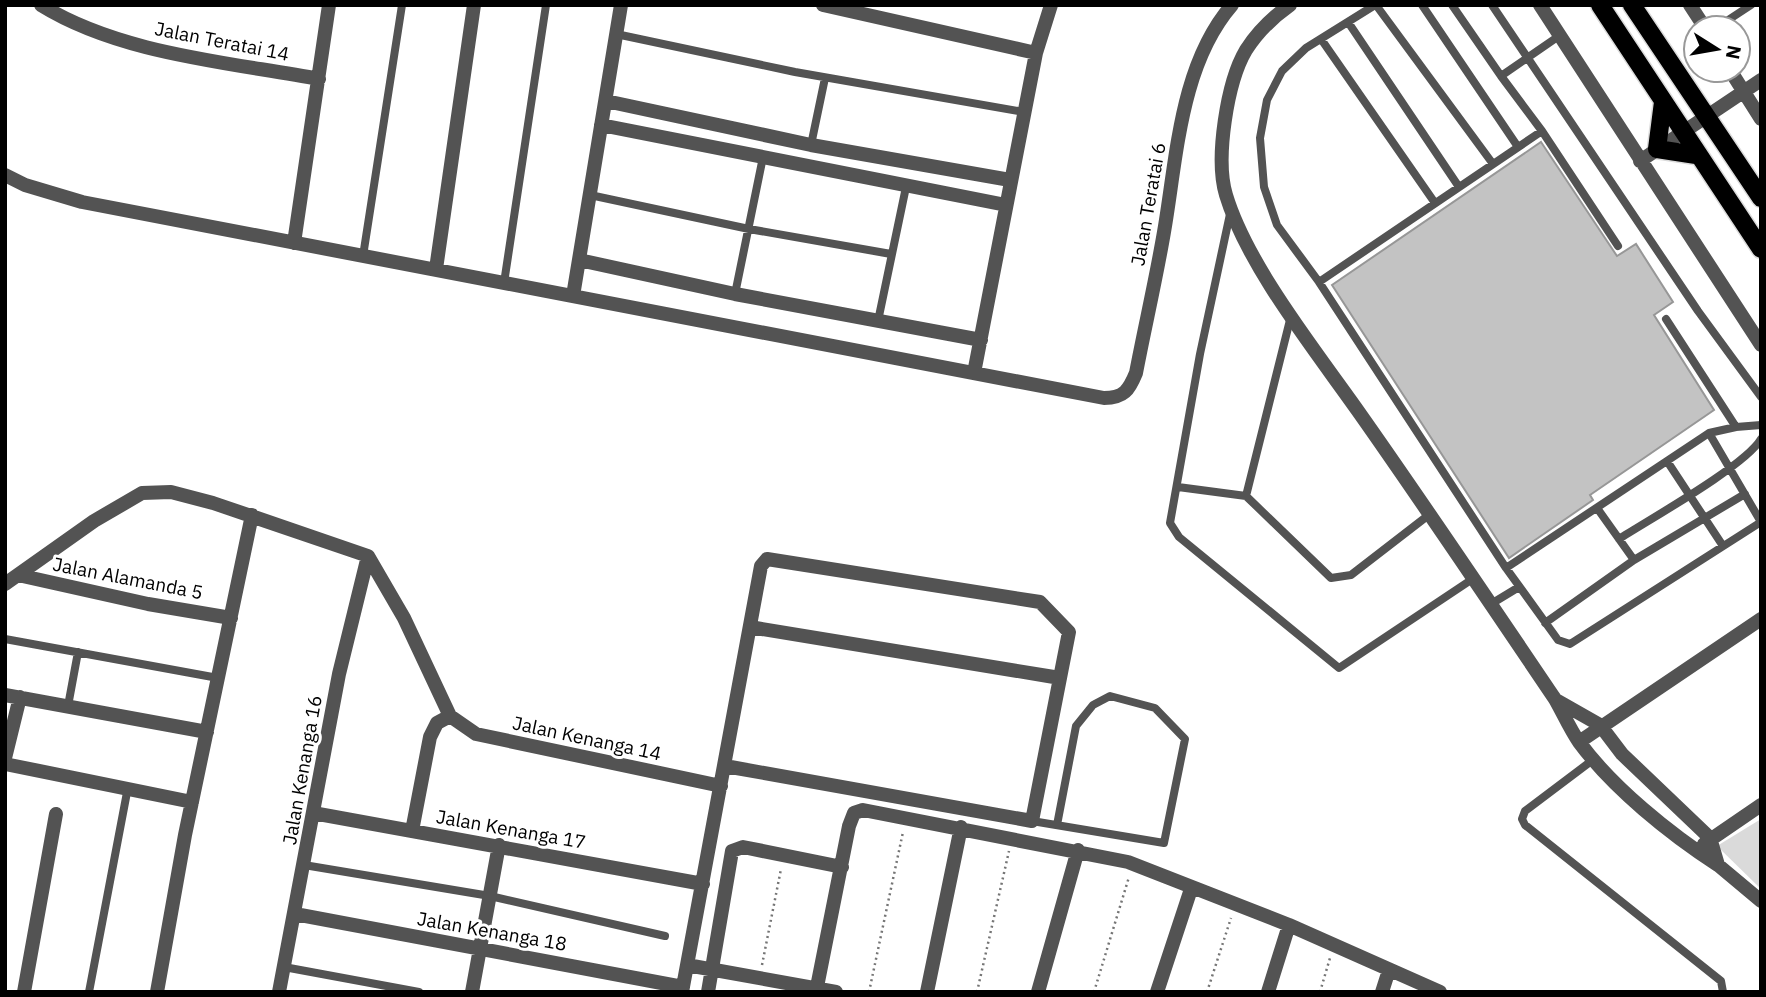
<svg xmlns="http://www.w3.org/2000/svg" width="1766" height="997" viewBox="0 0 1766 997" font-family="'IBM Plex Sans',sans-serif">
	<rect width="100%" height="100%" fill="#fff"/>
	<!-- green -->
	<path fill="#dadada" d="M1761 819V889L1717 846Z"/>
	<!-- building -->
	<path fill="#c3c3c3" stroke="#979797" stroke-width="2" d="M1541 142 1617 256 1636 244 1673 302 1654 315 1714 410 1590 495 1593 500 1509 558 1332 285Z"/>
	<g fill="none" stroke-linecap="round" stroke-linejoin="round">
		<!-- primary casing -->
		<g stroke="#dbdbdb" stroke-width="21">
			<path id="primary" d="M1600 5 1761 249
				M1632 5 1761 198
				M1663 102 1657 149 1696 155"/>
		</g>
		<!-- path -->
		<path stroke="#757575" stroke-width="2.5" stroke-dasharray="2 3.5" stroke-linecap="butt" d="M762 965 781 869
			M869 992 903 832
			M977 992 1009 851
			M1094 992 1129 877
			M1207 992 1231 918
			M1320 992 1330 958"/>
		<!-- service -->
		<path stroke="#535353" stroke-width="8" d="M1375 5 1306 48 1282 71 1267 100 1260 138 1264 187 1277 225 1319 282 1506 568 1558 640 1570 644 1761 522
			M1376 5 1493 164
			M1422 5 1518 147
			M1452 5 1501 76
			M1492 5 1698 311 1761 397
			M1348 22 1459 187
			M1716 28 1751 5
			M616 34 795 72 1024 112
			M1559 36 1501 76 1542 131 1618 246
			M1321 39 1435 203
			M811 145 825 78
			M590 195 749 229 891 254
			M1230 214 1200 354 1170 523 1179 537 1339 668 1474 578
			M363 256 402 5
			M1319 282 1542 131
			M504 283 546 5
			M735 294 763 157
			M1666 319 1736 427 1761 425
			M878 321 906 187
			M1709 433 1761 522
			M1667 461 1723 546
			M1178 487 1246 496 1331 578 1351 575 1430 514
			M1246 496 1291 316
			M1619 539C1650 519 1745 466 1761 439
			M1634 560 1745 494
			M1506 568 1709 433 1736 427
			M1491 604 1519 587
			M1545 623 1634 560 1597 508
			M5 639 218 678
			M68 706 78 652
			M1594 759 1525 811 1522 819 1525 825 1721 981 1723 992
			M1032 821 1164 843 1185 739 1155 708 1110 696 1093 705 1076 726 1057 825
			M304 865 490 896 665 936
			M284 967 419 992
			M89 992 128 787"/>
		<!-- minor -->
		<path stroke="#535353" stroke-width="14" d="M41 5C120 54 228 62 319 79
			M823 5 1036 53
			M1290 5C1273 17 1257 33 1246 50 1227 82 1215 159 1226 195 1247 265 1315 350 1358 411 1425 506 1490 603 1555 699 1563 713 1570 729 1579 742 1613 788 1670 834 1718 865
			M1540 5 1761 345
			M1690 5 1705 28
			M1730 70 1761 119
			M606 101 811 145 1010 180
			M601 125 1006 205
			M1640 161 1761 80
			M5 175 25 185 82 202 1104 398C1124 398 1129 390 1136 373 1145 326 1156 279 1164 232 1177 157 1180 65 1232 5
			M294 243 329 5
			M579 260 735 294 981 340
			M436 269 474 5
			M573 296 621 5
			M974 373 1036 53 1051 5
			M18 575 148 604 231 618
			M5 584 94 521 142 493 171 492 213 503 368 556 404 618 450 716 476 734 721 786
			M750 627 1060 678
			M5 695 207 732
			M1556 700 1600 725 1622 754 1710 838 1718 865 1761 901
			M1579 742 1761 619
			M5 758 20 697
			M5 764 192 802
			M313 813 703 884
			M412 831 430 737 437 723 450 716
			M1704 844 1761 805
			M295 914 683 987
			M687 965 836 992
			M24 992 56 814
			M157 992 185 835 252 515
			M279 992 339 674 368 556
			M472 992 499 845
			M682 992 761 566 767 559 1040 602 1069 632 1032 821 725 766
			M708 992 732 851 743 847 842 867
			M816 992 849 826 854 813 863 810 1128 862 1289 925 1440 992
			M927 992 961 827
			M1038 992 1078 850
			M1157 992 1191 889
			M1268 992 1289 925
			M1382 992 1389 970"/>
		<!-- primary -->
		<use href="#primary" stroke="#000" stroke-width="18"/>
	</g>
	<g text-anchor="middle" stroke-width="6" stroke-linejoin="round" paint-order="stroke">
		<!-- street labels -->
		<g font-size="19" fill="#000" stroke="#fff">
			<text transform="translate(222 41) rotate(11)" y="7">Jalan Teratai 14</text>
			<text transform="translate(1148 204) rotate(-80)" y="7">Jalan Teratai 6</text>
			<text transform="translate(128 578) rotate(11)" y="7">Jalan Alamanda 5</text>
			<text transform="translate(587 738) rotate(12)" y="7">Jalan Kenanga 14</text>
			<text transform="translate(302 770) rotate(-80)" y="7">Jalan Kenanga 16</text>
			<text transform="translate(511 829) rotate(10)" y="7">Jalan Kenanga 17</text>
			<text transform="translate(492 931) rotate(10)" y="7">Jalan Kenanga 18</text>
		</g>
	</g>
	<!-- border -->
	<rect width="1766" height="997" fill="none" stroke="#000000" stroke-width="14"/>
	<!-- north arrow -->
	<g transform="translate(1717 49) rotate(101)"><circle r="33" fill="#ffffff" stroke="#999999" stroke-width="2"/>
	<path d="M0-5L12 26L0 18L-12 26Z" fill="#000000"/>
	<text y="-10" font-size="19" font-weight="bold" text-anchor="middle" fill="#000000">N</text>
	</g>
</svg>
